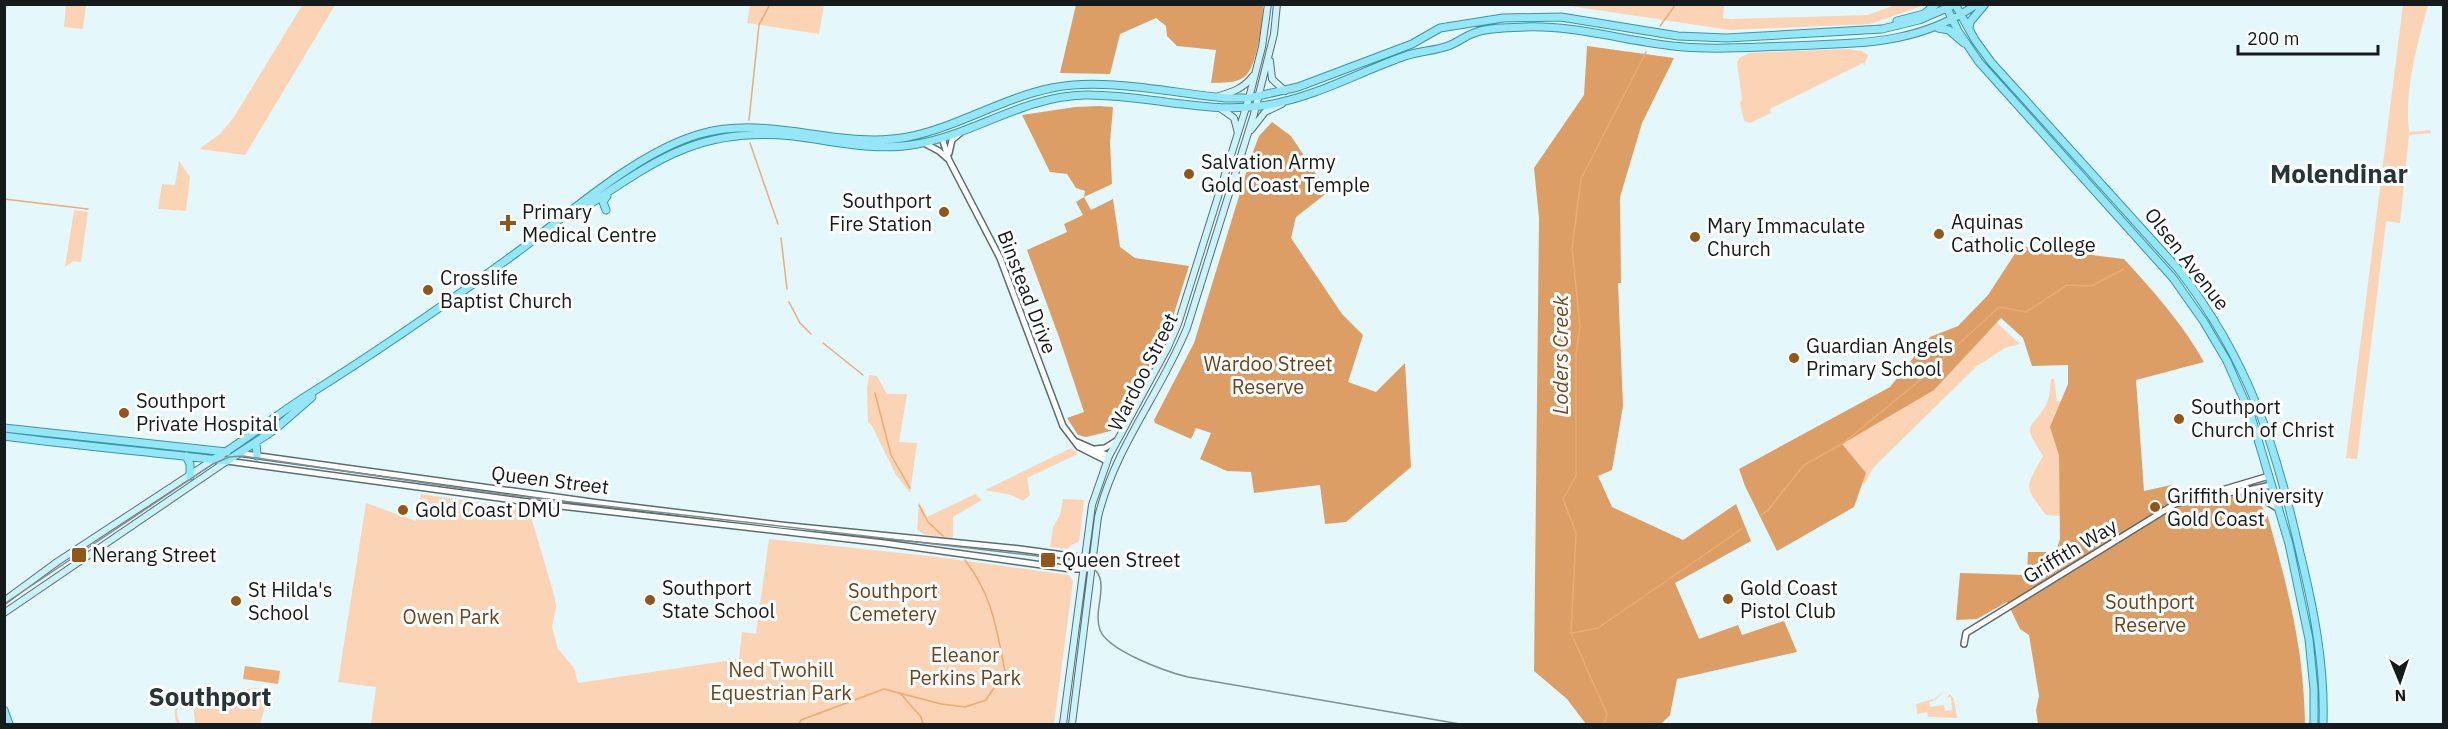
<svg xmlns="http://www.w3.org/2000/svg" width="2448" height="729" viewBox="0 0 2448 729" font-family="'IBM Plex Sans',sans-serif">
	<rect width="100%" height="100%" fill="#e4f8fc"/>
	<!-- green -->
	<path fill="#fad4b4" d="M303 4 335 5 245 155 199 149 220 134 234 117Z
		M66 5H86L83 29 64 27Z
		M750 5H824L819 34 747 23Z
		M1564 5H1724L1723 18 1731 19 1868 15 1895 5H1925L1870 24 1730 30Z
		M2403 5H2428C2417 45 2404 90 2409 132L2430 130 2431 133 2409 135 2400 223 2386 221 2357 459 2346 458Z
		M1849 49 1862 51 1868 55 1864 66 1863 63 1770 109 1771 113 1750 123 1744 121 1740 103 1742 100 1737 63 1739 58 1749 53Z
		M179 161 190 177 186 211 158 209 162 184 175 185Z
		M74 210 88 212 81 262 73 261 65 267Z
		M1995 321 2020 344 2005 348 1977 366 1873 468 1864 485 1857 468 1832 448Z
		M869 375 877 376 887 394H907L899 442 917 443 910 493 896 475 872 426 868 422 867 388Z
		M2051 379H2054L2057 401 2063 402 2060 516 2046 515C2023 485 2025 489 2043 456 2020 419 2031 433 2047 403 2050 396 2050 386 2051 379Z
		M1071 448 1078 454 1027 478 1030 495 1023 501 1011 495 985 490Z
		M421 494 529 510 554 595 556 606 552 627 558 649 574 668 578 683 739 659 742 632 756 634 769 539 929 556 1069 575 1073 581 1054 724H371L376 687 338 682 366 503 416 521Z
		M975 494 982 500 953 517V538L926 535 917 530 919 502 927 517Z
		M1063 499 1084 500 1079 542 1071 545 1068 549 1050 547 1053 527 1060 515Z
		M257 688 265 707 260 724H195L193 703H188L187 698C177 704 174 714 181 724L176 722C173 710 175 703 185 696Z
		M1947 689 1935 700 1929 702 1930 707 1944 705 1945 711 1952 710 1951 697 1946 698 1950 694 1954 699 1957 718 1928 717 1927 712 1917 714 1916 704 1934 699Z"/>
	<!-- forest -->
	<path fill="#dd9e66" d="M1076 5H1263C1263 20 1257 69 1244 77 1235 84 1222 82 1211 83L1216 50 1177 46 1167 36 1166 26 1156 18 1120 34 1110 74 1060 73Z
		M1587 46 1674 58 1642 123 1620 197 1621 283H1618L1623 406 1612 470 1598 476 1612 507 1683 540 1736 504 1751 541 1675 583 1699 639 1738 625 1742 635 1784 621 1797 652 1677 679 1670 715 1661 724H1586L1567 699 1534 671 1539 218 1534 168 1584 95Z
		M1099 106 1113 107 1110 142 1112 184 1084 197 1091 210 1113 199 1120 247 1135 258 1189 266 1170 326 1126 410 1111 431 1086 437 1078 435 1067 418 1084 412 1059 337 1027 250 1067 232 1064 224 1083 215 1076 202 1084 197 1085 191 1076 188 1067 174 1050 172 1022 115 1075 107Z
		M1272 122 1291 136 1328 192 1296 217 1291 238 1342 314 1363 335 1348 382 1376 392 1405 363 1411 467 1346 522 1325 524 1320 485 1254 493 1251 472 1227 471 1200 459 1211 433 1196 428 1191 439 1155 423 1154 420 1194 343 1251 157 1259 136Z
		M2020 246 2124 259C2154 292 2182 323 2204 362L2136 380 2144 491 2171 485 2179 506C2196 502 2233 490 2250 495 2259 499 2263 509 2268 517 2288 589 2304 649 2305 724H2038L2036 710 2039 696 2029 635 2020 629 2007 602 1977 619 1956 620 1960 573 2027 575 2028 552H2056L2060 539 2059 455 2050 427 2068 384V365L2032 366 2023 338 2001 318 1934 390 1842 444 1866 473 1854 507 1777 551 1745 486 1739 469 1890 387 1930 337 1958 326 1988 295Z"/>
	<!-- water -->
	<path fill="#ebab72" d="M245 666 280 671 278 684 243 679Z"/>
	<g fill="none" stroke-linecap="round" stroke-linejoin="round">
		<!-- stream -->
		<path stroke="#ebab72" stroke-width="1.5" d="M1660 26 1676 4
			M749 120 759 25 770 4
			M750 143 778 224
			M4 199 88 209
			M781 238 787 289
			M789 302 800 323 811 334
			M823 343 863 375
			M875 393 891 455 910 488
			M919 505 928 522 943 536
			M1761 515 1768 510 1804 465 1842 444 1914 385 1999 307 2026 312 2067 285 2091 286 2124 269
			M1572 633 1598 628 1743 528
			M900 693 921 717 923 724
			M799 724 801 720 884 689 941 704 965 707 986 700 1005 671C996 627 993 597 965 560
			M1604 724 1607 714 1571 633 1576 533 1563 499 1576 476V354L1580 326 1572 249 1581 179 1646 52"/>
		<!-- tertiary casing -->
		<g stroke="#5b6c70" stroke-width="8">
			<path id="tertiary" d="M942 138 949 160 1000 258 1063 426 1079 447 1107 461
				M924 143 939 151 948 159
				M949 153 952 140 960 133
				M1077 442 1109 456
				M1095 449 1105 448 1116 441
				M238 453 599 503 780 525 1020 549 1093 559
				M227 461 543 504 884 543 1071 569H1091
				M2256 489 2269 503 2279 509
				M2211 495 2249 490 2271 485
				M1964 644 1966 633 1971 630 2175 504 2269 476"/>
		</g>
		<!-- secondary casing -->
		<g stroke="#5b6c70" stroke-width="8">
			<path id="secondary" d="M1270 61 1272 79 1285 91
				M1219 96C1233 92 1244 88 1253 76
				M1220 108 1234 118 1238 133
				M1251 130 1265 112 1282 104
				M4 601 57 562 214 459
				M4 613 227 461
				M1063 724 1092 505 1109 456 1168 347 1178 324 1249 98 1262 47 1268 4
				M1072 724 1098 517C1115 447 1160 394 1187 328L1254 114 1274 34 1277 4"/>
		</g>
		<!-- primary casing -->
		<g stroke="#3a95a6" stroke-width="9">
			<path id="primary" d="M1945 4 1958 31 1979 62 2173 278 2204 322 2227 361 2251 416 2289 544 2309 639 2314 689V724
				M1955 4 1975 40 1991 62 2179 270C2249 361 2275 443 2300 553 2314 610 2325 666 2323 724
				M1897 21 1924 14 1936 4
				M1938 28 1949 30 1964 43
				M1969 29 1970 22 1985 4
				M606 210 603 202 607 196
				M572 216C650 165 693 126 793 136 834 141 875 152 917 144 975 134 1024 96 1085 95 1146 94 1205 115 1267 105 1316 97 1359 72 1405 56 1419 51 1434 51 1448 46 1457 43 1465 36 1474 33 1489 27 1509 28 1525 27 1579 25 1631 43 1684 47 1718 50 1753 47 1787 46 1857 43 1917 46 1977 4
				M4 428 227 452
				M4 436C78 446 153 452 227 461L274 430 312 397
				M256 442 257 456
				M186 456 190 464V476
				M214 459C248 439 278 413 311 393 381 349 450 301 516 253 570 213 637 152 700 134 770 114 838 150 908 137 958 127 1002 98 1052 88 1102 77 1173 93 1225 98H1249L1298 87 1412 44 1440 28 1503 18 1561 17 1678 36 1727 38 1882 29 1919 20 1956 4
				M4 710 9 724"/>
		</g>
		<!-- tertiary -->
		<use href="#tertiary" stroke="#fff" stroke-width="5"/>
		<!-- secondary -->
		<use href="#secondary" stroke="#caf3fb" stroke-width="6"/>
		<!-- primary -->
		<use href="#primary" stroke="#95e6f7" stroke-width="7"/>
		<!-- tram -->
		<path stroke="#808e90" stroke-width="1.5" d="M4 604 213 464 229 457 243 456 493 493 1081 561C1118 575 1091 605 1100 630 1108 651 1167 672 1188 677L1460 724"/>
	</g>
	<!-- markers -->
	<g fill="#925616" stroke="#fff" stroke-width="2">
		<circle cx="1189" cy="174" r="6"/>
		<circle cx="944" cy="212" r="6"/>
		<path d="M505 214h6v6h6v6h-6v6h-6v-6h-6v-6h6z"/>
		<circle cx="1939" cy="234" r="6"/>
		<circle cx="1695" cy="237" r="6"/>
		<circle cx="428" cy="290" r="6"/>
		<circle cx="1794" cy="358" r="6"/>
		<circle cx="124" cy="413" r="6"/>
		<circle cx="2179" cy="419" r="6"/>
		<circle cx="2155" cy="507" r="6"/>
		<circle cx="403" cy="510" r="6"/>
		<rect x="71" y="547" width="16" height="16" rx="3"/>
		<rect x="1040" y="552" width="16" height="16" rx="3"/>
		<circle cx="1728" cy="599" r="6"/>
		<circle cx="650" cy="600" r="6"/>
		<circle cx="236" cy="601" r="6"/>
	</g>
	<g text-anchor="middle" stroke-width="6" stroke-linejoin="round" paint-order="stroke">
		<!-- poi labels -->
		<g font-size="20" fill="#141b1c" stroke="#fff" text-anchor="start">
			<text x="1201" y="169">Salvation Army<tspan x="1201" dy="23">Gold Coast Temple</tspan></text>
			<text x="932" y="208" text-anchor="end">Southport<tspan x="932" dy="23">Fire Station</tspan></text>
			<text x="522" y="219">Primary<tspan x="522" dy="23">Medical Centre</tspan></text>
			<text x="1951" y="229">Aquinas<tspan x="1951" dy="23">Catholic College</tspan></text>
			<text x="1707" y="233">Mary Immaculate<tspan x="1707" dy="23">Church</tspan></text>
			<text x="440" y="285">Crosslife<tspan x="440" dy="23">Baptist Church</tspan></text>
			<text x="1806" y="353">Guardian Angels<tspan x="1806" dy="23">Primary School</tspan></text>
			<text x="136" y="408">Southport<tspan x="136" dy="23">Private Hospital</tspan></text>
			<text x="2191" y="414">Southport<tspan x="2191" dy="23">Church of Christ</tspan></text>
			<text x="2167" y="503">Griffith University<tspan x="2167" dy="23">Gold Coast</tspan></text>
			<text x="415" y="517">Gold Coast DMU</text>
			<text x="92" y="562">Nerang Street</text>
			<text x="1062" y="567">Queen Street</text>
			<text x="662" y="595">Southport<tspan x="662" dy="23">State School</tspan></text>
			<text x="1740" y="595">Gold Coast<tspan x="1740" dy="23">Pistol Club</tspan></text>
			<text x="248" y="597">St Hilda's<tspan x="248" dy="23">School</tspan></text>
		</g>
		<!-- street labels -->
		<g font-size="20" fill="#141b1c" stroke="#fff">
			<text transform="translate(2187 259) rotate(52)" y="7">Olsen Avenue</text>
			<text transform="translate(1027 292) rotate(69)" y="7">Binstead Drive</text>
			<text transform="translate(1143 372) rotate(-63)" y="7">Wardoo Street</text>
			<text transform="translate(550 480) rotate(7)" y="7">Queen Street</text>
			<text transform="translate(2070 551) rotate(-31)" y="7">Griffith Way</text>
		</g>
		<!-- park labels -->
		<g font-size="20" fill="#6e431a" stroke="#fff">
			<text x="1268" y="371">Wardoo Street<tspan x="1268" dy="23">Reserve</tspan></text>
			<text x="893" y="598">Southport<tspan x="893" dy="23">Cemetery</tspan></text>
			<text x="2150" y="609">Southport<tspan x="2150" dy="23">Reserve</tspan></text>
			<text x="451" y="624">Owen Park</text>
			<text x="965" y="662">Eleanor<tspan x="965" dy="23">Perkins Park</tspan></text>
			<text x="781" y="677">Ned Twohill<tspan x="781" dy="23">Equestrian Park</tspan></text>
		</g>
		<!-- water labels -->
		<g font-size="21" font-style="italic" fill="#744a20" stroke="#fff">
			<text transform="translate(1561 355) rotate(-90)" y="7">Loders Creek</text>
		</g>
		<!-- district labels -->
		<g font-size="26" font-weight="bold" fill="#253538" stroke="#fff">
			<text x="2339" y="183">Molendinar</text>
			<text x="210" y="706">Southport</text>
		</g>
	</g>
	<!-- border -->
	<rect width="2448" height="729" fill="none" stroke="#141b1c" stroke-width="12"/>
	<!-- north arrow -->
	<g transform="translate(2400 681) rotate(178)" stroke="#ffffff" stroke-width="4.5" paint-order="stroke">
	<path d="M0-4.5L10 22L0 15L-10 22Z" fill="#141b1c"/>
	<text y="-9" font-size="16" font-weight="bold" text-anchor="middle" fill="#141b1c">N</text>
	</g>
	<!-- scale -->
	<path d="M2238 45v9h140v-9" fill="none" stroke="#141b1c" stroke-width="3"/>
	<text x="2247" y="45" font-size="18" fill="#141b1c" stroke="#ffffff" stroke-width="4.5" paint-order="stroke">200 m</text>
</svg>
